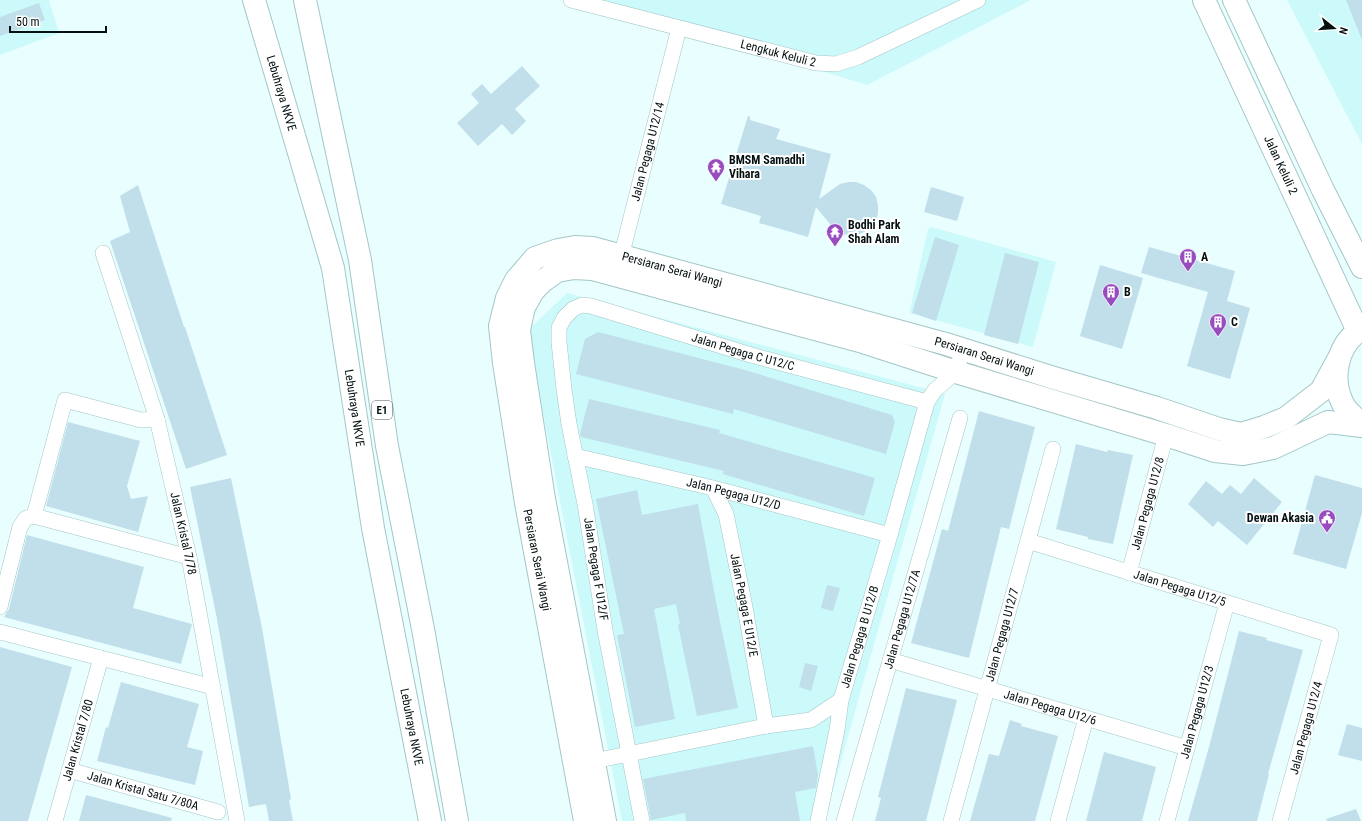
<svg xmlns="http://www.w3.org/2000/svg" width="1362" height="821" viewBox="0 0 1362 821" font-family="'Roboto Condensed',sans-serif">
	<rect width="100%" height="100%" fill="#e9fefe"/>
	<!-- built -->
	<path fill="#ccf9fa" d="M0 0H49L59 33 0 55Z
		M591 0H1031L867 85Z
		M1287 0H1362V144Z
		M931 227 1056 262 1033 347 910 313V310L928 229Z
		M567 293 945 394 824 821H622L527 331Z"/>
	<!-- building -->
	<path fill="#c0dfea" d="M1346 0H1362V40Z
		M39 3 45 20 0 36V17Z
		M522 66 540 86 515 109 526 121 512 135 502 124 478 146 457 123 479 103 471 94 482 84 491 94Z
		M748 116 750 117V120L780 129 776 139 831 154 819 199 840 184 848 182H856L864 185 871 190 876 197 878 205V214L874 223 868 230 860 234 850 235 841 234 834 229 816 207 808 237 759 223 761 216 721 204Z
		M138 185 184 327H185L227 455 186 469 110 241 130 232 120 196Z
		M931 187 964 197 957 221 924 212Z
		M935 237 959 245 936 321 912 313Z
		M1149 247 1235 271 1227 301 1250 308 1230 379 1187 366 1208 292 1141 273Z
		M1005 253 1039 262 1018 344 984 335Z
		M1100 265 1143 278 1122 349 1080 336Z
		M598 332 745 370 892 415 895 422 886 454 734 409 733 414 576 374 585 339Z
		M589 399 720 430 719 433 875 478 864 516 723 474 724 471 581 437 580 434Z
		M979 411 1035 427 1009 529 1001 527 969 658 911 643 942 529 948 531Z
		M68 422 140 441 127 486 131 499 148 496 138 532 46 506Z
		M1076 444 1107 452 1108 450 1133 455 1113 544 1088 539V537L1056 529Z
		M1315 475 1362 488V513L1346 569 1293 554Z
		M231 478 262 628 291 799 289 800 293 821H269L266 804 249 807 217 619 190 487Z
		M1254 478 1282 502 1247 545 1218 521 1213 527 1188 504 1206 481 1222 494 1230 485 1241 494Z
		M637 490 642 515 698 504 716 602 738 708 697 716 678 625 680 624 676 604 654 609 675 719 635 727 617 635 624 634 596 499Z
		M27 535 144 567 133 608 192 624 181 664 4 617 9 609Z
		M827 585 840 588 833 611 821 608Z
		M1239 631 1267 638 1266 640 1303 650 1268 774H1269L1257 821H1188L1209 747Z
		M0 647 72 667 28 821H0Z
		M805 663 818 666 811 691 799 687Z
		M121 682 199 704 187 747 203 751 195 785 97 761 106 727 108 728Z
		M906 688 957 700 926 821H875L881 798 878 797Z
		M1010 720 1022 724 1021 726 1058 736 1035 821H970L989 754 999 756Z
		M1347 724 1362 728V761L1338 755Z
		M813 746 818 775 816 788 795 792 800 821H686L685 813 651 820 643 779Z
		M1104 752 1156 767 1142 821H1086Z
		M86 795 172 818 171 821H79Z
		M1356 809 1361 821H1327L1326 819Z"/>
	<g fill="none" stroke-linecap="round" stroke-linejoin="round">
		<!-- street casing -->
		<g stroke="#a4c6c7" stroke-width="16">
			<g id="street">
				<path id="s1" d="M571 0 816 63 836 64 858 57 978 0"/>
				<path id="s2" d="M103 253 157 419 189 557 237 821"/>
				<path id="s3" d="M619 265 679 28"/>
				<path id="s4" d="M575 456 713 488 890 535"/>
				<path id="s5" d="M713 488 726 514 744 602 766 726"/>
				<path d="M34 516 65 400 141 420 157 419"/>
				<path id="s6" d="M1028 541 1331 635 1280 821"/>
				<path id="s7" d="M1129 573 1166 435"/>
				<path d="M0 607 20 527 26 518 34 516 189 557"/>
				<path d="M0 632 213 687"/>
				<path id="s8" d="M890 660 1187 748"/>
				<path d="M584 763 766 726 811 720 841 700"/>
				<path id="s9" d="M69 770 218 812"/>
				<path id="s10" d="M55 821 101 658"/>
				<path id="s11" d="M642 821 605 630 585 504 569 424 564 389 559 342V328L564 318 573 309 582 305 591 306 751 355 927 402"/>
				<path id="s12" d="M818 821 837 730 841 700 890 535 927 402 935 390 956 372 963 349"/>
				<path id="s13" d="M844 821 960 418"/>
				<path id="s14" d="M951 821 1053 449"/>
				<path d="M1058 821 1086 718"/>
				<path id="s15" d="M1167 821 1227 603"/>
			</g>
		</g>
		<!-- secondary casing -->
		<g stroke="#a4c6c7" stroke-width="24">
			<g id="secondary">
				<path id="s16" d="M1204 0 1358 331"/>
				<path d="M1234 0 1323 190 1362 267"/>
				<path d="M1362 329C1337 343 1330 379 1343 404 1347 412 1355 418 1362 424"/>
				<path id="s17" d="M585 821 526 503 504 363 500 326 507 298 516 280 535 258 558 250 575 247 593 248 946 344 1054 378 1157 408 1219 429 1241 434 1264 427 1286 418 1321 391 1339 358"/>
				<path d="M605 821 544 499 523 363 519 330 524 307 533 291 543 281 557 271 574 268 592 269 863 342 956 372 1166 435 1215 451 1243 454 1273 448 1328 422 1362 426"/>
			</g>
		</g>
		<!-- highway casing -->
		<g stroke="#a4c6c7" stroke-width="24">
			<g id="highway">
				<path id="s18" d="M254 0 333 268 373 528 430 821"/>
				<path d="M305 0 323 86 360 260 387 446 423 629 457 821"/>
			</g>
		</g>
		<!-- street -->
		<use href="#street" stroke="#fff" stroke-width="15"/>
		<!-- secondary -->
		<use href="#secondary" stroke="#fff" stroke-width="22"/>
		<!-- highway -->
		<use href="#highway" stroke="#fff" stroke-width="22"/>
	</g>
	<!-- icons -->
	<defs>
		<g id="temple-pin" transform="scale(0.9)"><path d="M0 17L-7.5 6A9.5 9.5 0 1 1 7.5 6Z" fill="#984cbe" stroke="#fff"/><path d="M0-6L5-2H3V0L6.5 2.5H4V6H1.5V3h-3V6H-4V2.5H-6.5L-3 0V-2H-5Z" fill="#fff"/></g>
		<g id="building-pin" transform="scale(0.9)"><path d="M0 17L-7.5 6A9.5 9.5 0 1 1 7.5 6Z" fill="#984cbe" stroke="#fff"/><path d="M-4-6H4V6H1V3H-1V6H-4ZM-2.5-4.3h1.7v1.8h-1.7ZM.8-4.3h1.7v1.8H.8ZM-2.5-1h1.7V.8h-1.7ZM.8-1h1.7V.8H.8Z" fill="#fff"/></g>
		<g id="civic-pin" transform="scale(0.9)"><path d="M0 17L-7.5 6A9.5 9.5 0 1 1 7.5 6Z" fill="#984cbe" stroke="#fff"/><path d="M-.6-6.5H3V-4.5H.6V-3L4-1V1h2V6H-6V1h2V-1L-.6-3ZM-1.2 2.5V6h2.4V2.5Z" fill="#fff"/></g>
	</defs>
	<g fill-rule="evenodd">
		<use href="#temple-pin" x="716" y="167"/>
		<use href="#temple-pin" x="835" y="232"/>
		<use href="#building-pin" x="1188" y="257"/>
		<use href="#building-pin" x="1111" y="292"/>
		<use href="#building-pin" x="1218" y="322"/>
		<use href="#civic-pin" x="1327" y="518"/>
	</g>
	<g text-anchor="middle" stroke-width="4" stroke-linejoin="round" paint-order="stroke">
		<!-- shield labels -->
		<rect fill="#fff" stroke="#4f5758" stroke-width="1" x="372" y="401" width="20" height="18" rx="3"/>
		<g font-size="11" font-weight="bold" fill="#040f10">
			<text x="382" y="414">E1</text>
		</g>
		<!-- street labels -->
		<g font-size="12" fill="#040f10" stroke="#fff">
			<text dy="4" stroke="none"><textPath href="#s1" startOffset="214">Lengkuk Keluli 2</textPath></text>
			<text dy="4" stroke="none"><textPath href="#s18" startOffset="97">Lebuhraya NKVE</textPath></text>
			<text dy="4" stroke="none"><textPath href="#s3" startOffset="117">Jalan Pegaga U12/14</textPath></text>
			<text dy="4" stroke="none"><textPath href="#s16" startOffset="182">Jalan Keluli 2</textPath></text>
			<text dy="4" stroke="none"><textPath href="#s17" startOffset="722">Persiaran Serai Wangi</textPath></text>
			<text dy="4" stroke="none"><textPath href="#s11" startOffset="702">Jalan Pegaga C U12/C</textPath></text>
			<text dy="4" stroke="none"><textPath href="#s17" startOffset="1046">Persiaran Serai Wangi</textPath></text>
			<text dy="4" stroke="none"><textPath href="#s18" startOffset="421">Lebuhraya NKVE</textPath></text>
			<text dy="4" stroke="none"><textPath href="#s4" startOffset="163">Jalan Pegaga U12/D</textPath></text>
			<text dy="4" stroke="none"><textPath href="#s7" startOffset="72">Jalan Pegaga U12/8</textPath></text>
			<text dy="4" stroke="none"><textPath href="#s2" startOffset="292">Jalan Kristal 7/78</textPath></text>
			<text transform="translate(537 560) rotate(79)" y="4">Persiaran Serai Wangi</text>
			<text transform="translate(596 569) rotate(81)" y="4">Jalan Pegaga F U12/F</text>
			<text dy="4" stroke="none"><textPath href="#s6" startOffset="159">Jalan Pegaga U12/5</textPath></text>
			<text dy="4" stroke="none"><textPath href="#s5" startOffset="122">Jalan Pegaga E U12/E</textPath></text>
			<text dy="4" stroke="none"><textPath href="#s13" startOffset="210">Jalan Pegaga U12/7A</textPath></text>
			<text dy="4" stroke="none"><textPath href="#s14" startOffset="193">Jalan Pegaga U12/7</textPath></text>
			<text dy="4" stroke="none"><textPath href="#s12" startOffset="189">Jalan Pegaga B U12/B</textPath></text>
			<text dy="4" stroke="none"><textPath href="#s8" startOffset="167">Jalan Pegaga U12/6</textPath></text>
			<text dy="4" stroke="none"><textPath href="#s15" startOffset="113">Jalan Pegaga U12/3</textPath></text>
			<text dy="4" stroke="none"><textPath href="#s18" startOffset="745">Lebuhraya NKVE</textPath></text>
			<text transform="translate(1306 728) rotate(-75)" y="4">Jalan Pegaga U12/4</text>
			<text dy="4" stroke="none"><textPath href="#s10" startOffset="84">Jalan Kristal 7/80</textPath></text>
			<text dy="4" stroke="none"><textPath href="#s9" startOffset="77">Jalan Kristal Satu 7/80A</textPath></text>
		</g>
		<!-- poi labels -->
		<g font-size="12" font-weight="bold" fill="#040f10" stroke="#fff" text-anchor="start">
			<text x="729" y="164">BMSM Samadhi<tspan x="729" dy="14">Vihara</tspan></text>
			<text x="848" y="229">Bodhi Park<tspan x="848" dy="14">Shah Alam</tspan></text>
			<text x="1201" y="261">A</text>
			<text x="1124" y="296">B</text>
			<text x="1231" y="326">C</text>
			<text x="1314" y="522" text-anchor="end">Dewan Akasia</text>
		</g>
	</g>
	<!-- north arrow -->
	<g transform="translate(1334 28) rotate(107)" stroke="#ffffff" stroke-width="3" paint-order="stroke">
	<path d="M0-3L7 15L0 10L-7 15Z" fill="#040f10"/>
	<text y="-6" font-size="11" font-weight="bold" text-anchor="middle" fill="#040f10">N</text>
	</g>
	<!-- scale -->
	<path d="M10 26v6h96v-6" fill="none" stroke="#040f10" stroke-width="2"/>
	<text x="16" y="26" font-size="12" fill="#040f10" stroke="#ffffff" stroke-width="3" paint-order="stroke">50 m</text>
</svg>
